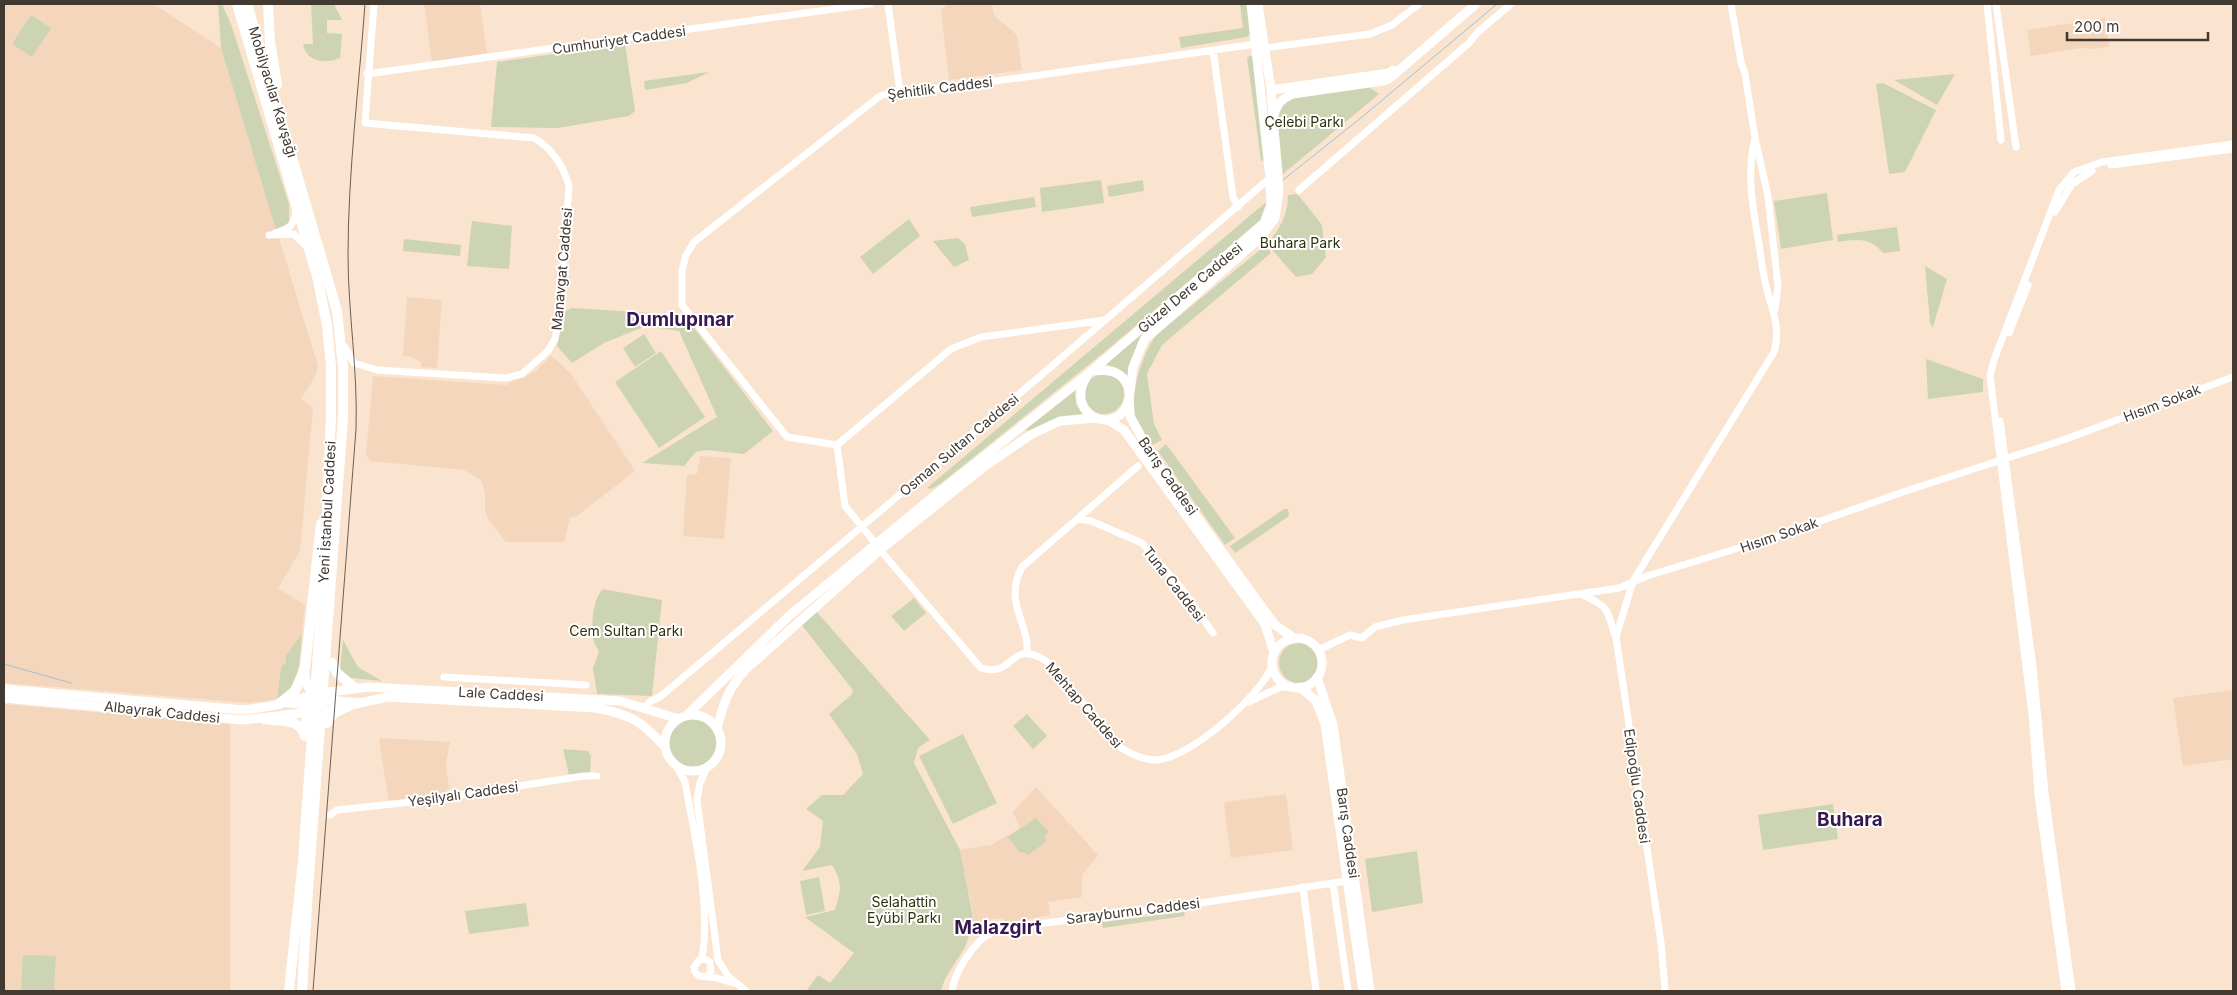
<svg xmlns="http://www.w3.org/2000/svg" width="2237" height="995" viewBox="0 0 2237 995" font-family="Inter,sans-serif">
	<rect width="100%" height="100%" fill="#fbe4cf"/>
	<!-- built -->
	<path fill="#f3d6bc" d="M4 4H154L221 48 318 366 316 375 301 399 313 407 300 551 278 588 305 605 302 634 286 655V662L281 667 277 699 249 703 4 683Z
		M424 4H480L487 53 432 62Z
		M955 4H992L994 15 1017 35 1022 70 949 80 941 10 947 5Z
		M2105 18 2109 47 2093 49 2081 48 2031 56 2027 30Z
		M407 297 442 300 437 368 421 367V362L412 357 403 356Z
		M551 355 572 375 635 471 577 516 570 518 564 542H506L488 519 485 511V492L481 480 464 470 370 461 366 454 373 376 506 385 536 371Z
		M700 456 731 458 724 539 683 536 687 475 697 474Z
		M2233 690V759L2183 766 2173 698Z
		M4 704 230 724V991H4Z
		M381 738 450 742 446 764 449 789 446 792 389 802 379 740Z
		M1036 787 1098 855 1082 875V897L1048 902 1050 915 1009 923 1001 918 975 922 960 850 991 845 1020 828 1013 812Z
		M1286 794 1293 850 1231 858 1224 805 1226 802Z"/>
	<!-- green -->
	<path fill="#cdd4b3" d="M218 4H222L231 24 289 204V220L292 225 276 230 221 48Z
		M311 4H334L342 20H327V33L342 34 340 58C326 64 306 63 303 44H313Z
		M1240 4H1247L1251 33 1247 37 1181 48 1179 37 1243 28Z
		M31 15 51 28 32 57 12 44Z
		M625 44 635 111 629 116 558 128 491 127 497 62Z
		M1255 55 1266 160 1261 161 1247 57Z
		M709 72 687 83 645 90 644 81Z
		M1955 74 1937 105 1894 80Z
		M1883 83 1936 110 1905 172 1889 174 1876 84Z
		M1369 87 1379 94 1283 174 1277 115 1284 104 1290 98Z
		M1101 180 1104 203 1042 212 1040 188Z
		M1143 180 1144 191 1109 197 1107 186Z
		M1827 193 1833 240 1781 249 1774 201Z
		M1296 194 1300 197 1322 225 1326 257 1312 274 1296 277 1267 244C1280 228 1288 216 1288 195Z
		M1034 197 1036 207 972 217 970 207Z
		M1265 203 1268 206 1261 221 1102 354 940 484 931 489 927 488Z
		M909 219 920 236 873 274 860 257Z
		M472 221 512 226 509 269 467 266Z
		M1897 227 1900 251 1883 253C1870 237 1857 239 1838 242L1837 235Z
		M958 238 965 244 969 260 954 267 933 241Z
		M404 239 461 245 460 256 403 251Z
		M1266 245 1271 253 1162 345 1147 374 1154 424 1162 440 1152 445C1120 420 1137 363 1156 335Z
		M1925 266 1947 279 1933 327 1930 323Z
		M572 308 684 315 773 431 744 454 706 450 696 452 684 466 642 463 717 417 679 331 646 326 604 343 572 363 557 346 564 312Z
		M1143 331 1133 356 1127 378 1117 368 1105 364Z
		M644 334 656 353 635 367 623 348Z
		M661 351 705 417 659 448 615 382Z
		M1926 359 1983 379V392L1928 399Z
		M1084 394a20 20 0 1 1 40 0a20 20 0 1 1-40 0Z
		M1075 391 1076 404 1082 414 1064 416 1030 431 1025 430Z
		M1166 444 1235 538 1225 545 1158 451Z
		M1284 509H1288L1289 516 1235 553 1230 546Z
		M603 589 662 600 652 696 597 694 593 668 599 652C597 647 593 642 593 637 591 624 593 598 603 589Z
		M914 598 926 613 904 631 891 616Z
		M815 610 930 740 918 748 914 763 960 850 974 922 965 947 945 979 941 990 937 991H806L818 975 830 983 854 953 805 917 835 910C841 890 843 883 832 865L802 871 820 847 823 821 806 809 822 795H843L863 774 857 754 829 714 851 695 853 690 800 623Z
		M302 634C300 656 301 689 277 699L281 667 286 662V655Z
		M343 640 358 667 382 681 351 678 340 671Z
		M1279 663a20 20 0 1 1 40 0a20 20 0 1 1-40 0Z
		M1027 714 1047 736 1033 749 1013 726Z
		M668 743a24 24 0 1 1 48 0a24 24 0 1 1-48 0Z
		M963 734 997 803 953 824 919 756Z
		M563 749 588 751 591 756 590 773 569 775Z
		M1833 804 1838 839 1763 850 1758 815Z
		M1036 818 1049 832 1044 836 1047 841 1028 855 1023 852 1020 853 1008 837Z
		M1417 851 1423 903 1372 912 1365 859Z
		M819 877 825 911 806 915 800 881Z
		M526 903 529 926 469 934 465 911Z
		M1184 912 1185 916 1103 928 1102 922Z
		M23 955 56 956 54 991H21Z"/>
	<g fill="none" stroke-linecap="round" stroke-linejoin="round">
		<!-- stream -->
		<path stroke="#9cc3d5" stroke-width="1" d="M1283 180 1362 117 1497 4
			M4 664 71 683"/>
		<!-- minor -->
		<path stroke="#fff" stroke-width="7" d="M888 4 900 92
			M1731 4 1741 62 1745 74 1755 138 1768 196 1778 286 1775 309
			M1987 4 2001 140
			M1996 4 2016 147
			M1213 50 1233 197 1238 207
			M367 74 870 4
			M2111 165 2233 149
			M1299 190 1469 43 1478 32 1511 4
			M2055 212 2072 184 2092 171
			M275 233C289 229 294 226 296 211
			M269 235 294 234 306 246
			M2009 333 2028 285
			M344 346 354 363 377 370 505 378 522 374 548 351 555 339 560 312 569 186C563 165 553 149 534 138L365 123 374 4
			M2000 421 2033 667 2045 793 2072 991
			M837 445 951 349 981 337 1105 320
			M1077 519 1091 521 1142 543 1182 589 1213 633
			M876 544 845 506 837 445 787 437 682 305V271L686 255 694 242 880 96 890 93 911 92 1026 77 1249 45 1257 44 1264 48 1370 34 1392 25 1419 4
			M880 550 981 668C1016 679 1009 635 1049 663L1121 748C1132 754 1141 759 1154 760 1188 761 1260 696 1272 666
			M1583 595C1609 607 1607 609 1615 636
			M1318 650 1350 635 1362 638 1375 627 1403 620 1619 588 1647 576 1778 536 1903 492 2063 440 2233 377
			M1027 652C1029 622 1003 602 1022 567L1138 466
			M444 677 586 685
			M1249 702 1278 688 1291 686
			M644 708 651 701 660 697 1039 377 1270 178
			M676 765 685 782C695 839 711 901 702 959
			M707 767 700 783 697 800 718 960 728 976 746 991
			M330 815 337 810 420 801 584 776H597
			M1333 883 1348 991
			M1303 887 1316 991
			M707 976 711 972 710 962 705 959 699 960 694 967 695 972 699 976 717 978 733 983
			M952 991C954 973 974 941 991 933 995 930 1002 930 1006 928L1187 905 1347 881
			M1665 991 1661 943 1616 637 1633 581 1774 352C1781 328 1773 313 1767 290 1763 275 1761 259 1759 244 1753 209 1746 174 1755 138
			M2065 991 2038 794 2032 715 1990 376 1994 360 2059 190 2074 172 2102 162 2233 144"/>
		<!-- major -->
		<path stroke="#fff" stroke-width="9" d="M1271 90 1389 73 1393 70
			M1274 116C1277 103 1282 99 1293 94L1383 81 1390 78 1476 4
			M1086 378C1065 413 1113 437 1127 405 1131 397 1130 389 1126 382 1118 369 1105 370 1091 371
			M1130 391 1133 367 1144 340 1260 238 1275 218 1279 192 1271 90 1258 4
			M1129 401 1130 416 1149 451 1275 625 1294 638
			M1108 420 1124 430 1265 624 1274 653
			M1272 663a25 25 0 1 1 50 0a25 25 0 1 1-50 0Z
			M1317 677 1333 725 1370 991
			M1300 687 1316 701 1325 724 1363 991
			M4 689 244 710 272 706 321 693 369 687 620 701 679 719
			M4 698 243 720 327 710 388 697 596 708C632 715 640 720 665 747
			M665 743a28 28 0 1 1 56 0a28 28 0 1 1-56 0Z
			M686 716 789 616 934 496 1088 374 1264 223 1271 204 1270 178 1251 4
			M717 729C723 704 728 689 745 670L880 550 985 466 1032 434 1060 421 1096 418"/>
		<!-- highway -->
		<path stroke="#fff" stroke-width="10" d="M237 4 317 276 327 325 331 366V417L325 555 303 860 289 991
			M247 4 337 311 343 367V418L308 889 302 991
			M268 4 270 41 277 85
			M332 663 337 673 355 688
			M304 672C306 700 334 702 357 703
			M286 702 303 704 319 711
			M279 704 295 691 305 668 321 524
			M264 719C280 723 298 716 305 736
			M327 723 334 713 353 704
			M305 733 309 701"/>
		<!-- tram -->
		<path stroke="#6a5e54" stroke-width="1" d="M313 991 356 429C358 370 348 313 348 255 348 173 359 86 365 4"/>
	</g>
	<g text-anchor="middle" stroke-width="4" stroke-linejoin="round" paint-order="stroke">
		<!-- street labels -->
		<g font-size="14" fill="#423931" stroke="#fff">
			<text transform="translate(619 40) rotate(-8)" y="5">Cumhuriyet Caddesi</text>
			<text transform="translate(940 88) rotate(-7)" y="5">Şehitlik Caddesi</text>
			<text transform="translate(273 92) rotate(73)" y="5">Mobilyacılar Kavşağı</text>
			<text transform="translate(562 269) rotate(-85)" y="5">Manavgat Caddesi</text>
			<text transform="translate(1190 288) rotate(-40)" y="5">Güzel Dere Caddesi</text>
			<text transform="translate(2162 403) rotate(-21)" y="5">Hısım Sokak</text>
			<text transform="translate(959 445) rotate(-40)" y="5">Osman Sultan Caddesi</text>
			<text transform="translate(1168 476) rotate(55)" y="5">Barış Caddesi</text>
			<text transform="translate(327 512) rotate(-87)" y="5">Yeni İstanbul Caddesi</text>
			<text transform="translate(1779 535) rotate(-19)" y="5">Hısım Sokak</text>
			<text transform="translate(1174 584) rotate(52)" y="5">Tuna Caddesi</text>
			<text transform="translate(501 694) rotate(3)" y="5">Lale Caddesi</text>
			<text transform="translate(1084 705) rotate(49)" y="5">Mehtap Caddesi</text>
			<text transform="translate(162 712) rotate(6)" y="5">Albayrak Caddesi</text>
			<text transform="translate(1637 786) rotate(82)" y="5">Edipoğlu Caddesi</text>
			<text transform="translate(463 794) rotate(-8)" y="5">Yeşilyalı Caddesi</text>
			<text transform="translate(1348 833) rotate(82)" y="5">Barış Caddesi</text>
			<text transform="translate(1133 911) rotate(-7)" y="5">Sarayburnu Caddesi</text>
		</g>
		<!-- park labels -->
		<g font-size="14" fill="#2d3308" stroke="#fff">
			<text x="1304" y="127">Çelebi Parkı</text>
			<text x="1300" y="248">Buhara Park</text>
			<text x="626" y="636">Cem Sultan Parkı</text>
			<text x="904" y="907">Selahattin<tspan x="904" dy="16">Eyübi Parkı</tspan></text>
		</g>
		<!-- district labels -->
		<g font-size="19" font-weight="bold" fill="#361951" stroke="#fff">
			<text x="680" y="326">Dumlupınar</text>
			<text x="1850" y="826">Buhara</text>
			<text x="998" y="934">Malazgirt</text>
		</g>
	</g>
	<!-- border -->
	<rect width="2237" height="995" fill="none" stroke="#423931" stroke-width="10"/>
	<!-- scale -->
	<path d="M2067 32v8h141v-8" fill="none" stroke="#423931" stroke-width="2.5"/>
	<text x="2074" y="32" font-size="15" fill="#423931" stroke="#ffffff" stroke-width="4" paint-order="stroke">200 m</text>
</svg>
